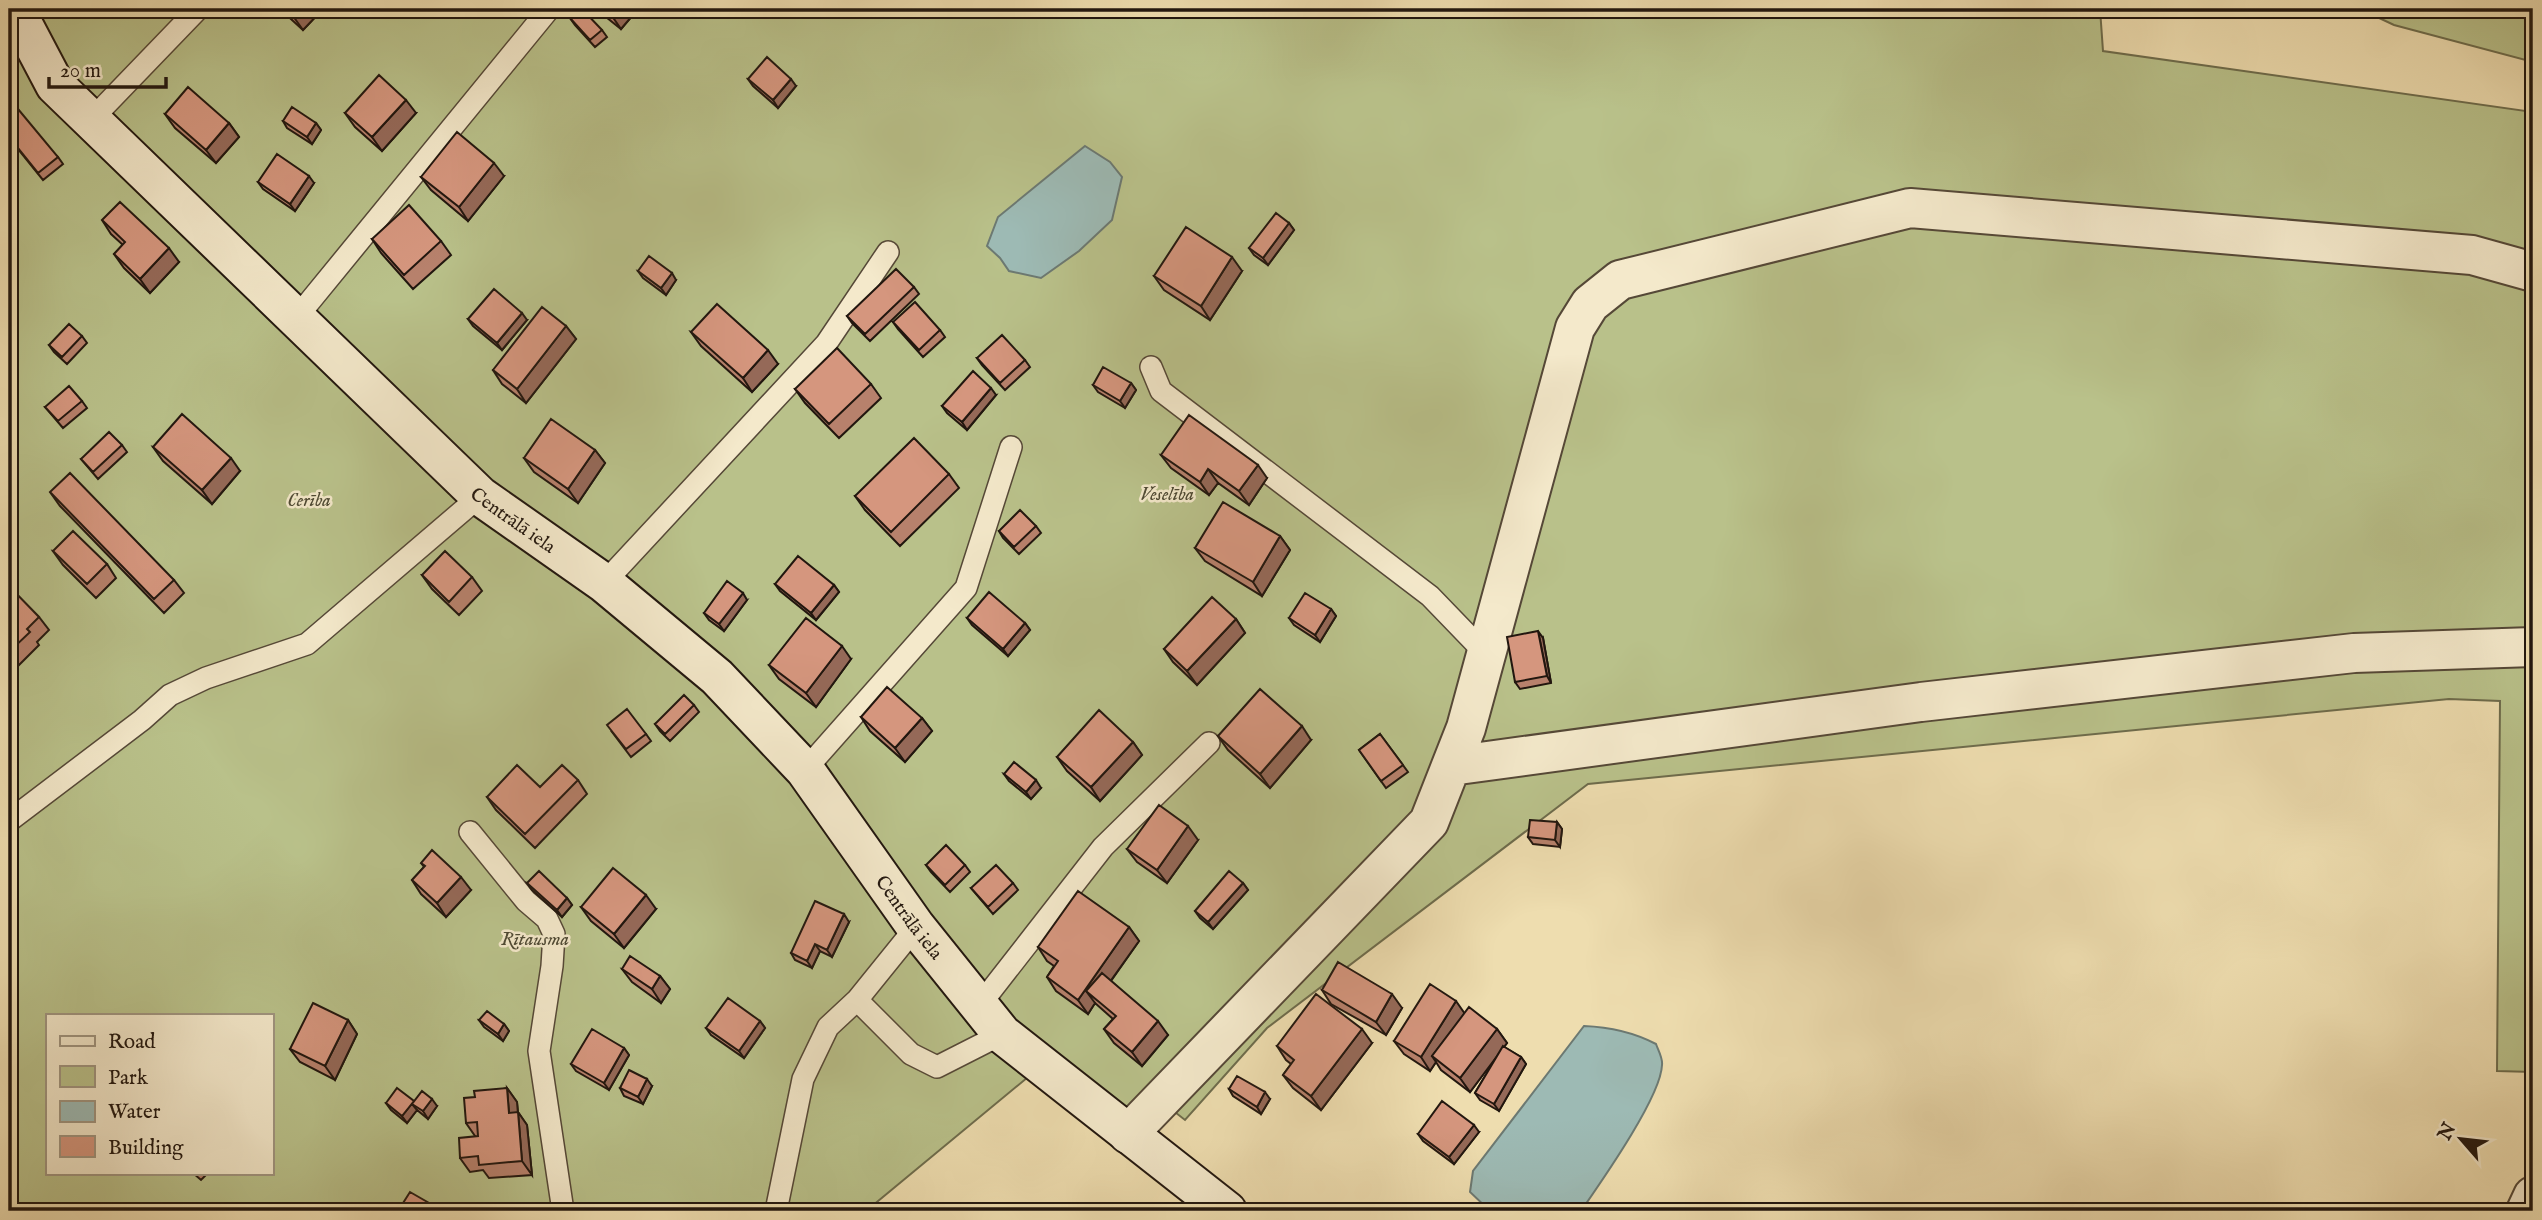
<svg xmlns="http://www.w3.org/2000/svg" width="2542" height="1220" viewBox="0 0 2542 1220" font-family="'IM FELL English',serif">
	<rect width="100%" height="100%" fill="#eeddaf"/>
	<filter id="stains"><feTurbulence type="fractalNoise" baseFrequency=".00286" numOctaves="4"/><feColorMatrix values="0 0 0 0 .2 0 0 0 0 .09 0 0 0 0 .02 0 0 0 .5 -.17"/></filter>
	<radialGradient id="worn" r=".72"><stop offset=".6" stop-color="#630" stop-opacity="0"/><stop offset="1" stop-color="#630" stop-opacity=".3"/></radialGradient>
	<!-- green -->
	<path fill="#b9c18a" stroke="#6e6c4c" stroke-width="2" fill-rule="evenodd" d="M9 9H2100L2103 51 2533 112V1072L2497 1071 2500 701 2449 699 1588 784 1267 1028 1185 1120 1166 1105 1128 1134 1051 1058 866 1211H9ZM47 1015H271V1173H47Z
		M2360 9H2533V62L2394 25Z"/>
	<!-- water -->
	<path fill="#9dbab4" stroke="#6c7972" stroke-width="2" d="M1085 146 1110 162 1122 177 1112 220 1079 251 1041 278 1009 271 1000 258 987 246 998 217Z
		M1584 1026C1610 1027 1633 1032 1656 1044 1658 1050 1663 1058 1662 1065 1661 1097 1601 1182 1581 1211H1490L1470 1192 1473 1171Z"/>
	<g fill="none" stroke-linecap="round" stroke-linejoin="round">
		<!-- lane casing -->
		<g stroke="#554837" stroke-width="24">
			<path id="lane" d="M92 119 198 9
				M297 317 549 9
				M1151 367 1161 391 1430 596 1486 654
				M604 583 826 344 888 252
				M805 770 966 588 1011 447
				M9 821 142 720 170 695 206 678 307 644 480 496
				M470 832 526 901 547 919 554 934 552 966 539 1051 563 1211
				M857 1000 911 1054 937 1067 1002 1034
				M979 1006 1103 847 1209 743
				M776 1211 803 1079 828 1027 857 1000 916 927"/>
		</g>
		<!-- street casing -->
		<g stroke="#554837" stroke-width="42">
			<path id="street" d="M1451 766 1466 728 1575 328 1590 304 1620 280 1910 208 2472 255 2533 272
				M1128 1134 1429 822 1451 766 1921 702 2354 653 2533 647
				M2526 1211 2533 1196"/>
		</g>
		<!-- secondary casing -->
		<g stroke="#22170f" stroke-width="42">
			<g id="secondary">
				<path id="s1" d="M15 9 55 85 480 496 604 583 717 677 805 770 916 927 1002 1034 1227 1211"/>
			</g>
		</g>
		<!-- lane -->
		<use href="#lane" stroke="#f4e9cb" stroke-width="21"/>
		<!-- street -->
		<use href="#street" stroke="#f4e9cb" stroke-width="38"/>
		<!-- secondary -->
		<use href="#secondary" stroke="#f4e9cb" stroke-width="38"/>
	</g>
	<!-- wall -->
	<path fill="#b7816c" stroke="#22170f" stroke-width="2" d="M280 9H323L303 30Z
		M596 9H638L621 29Z
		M570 18 602 30 607 37 595 47 575 25Z
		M748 79 796 86 778 108 753 86Z
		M345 113H416L382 151 355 127Z
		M165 114 229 123 239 137 216 163 175 128Z
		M9 116 58 157 63 164 43 180 9 138Z
		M283 121 316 123 321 130 312 144 287 128Z
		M504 176 468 221 431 190 421 177Z
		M258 182 314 183 295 211 263 189Z
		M102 220 179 262 150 293 124 268 114 254 123 245 111 234Z
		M1289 223 1294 230 1268 265 1254 255 1249 248Z
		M372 239 441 241 451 255 413 289 381 253Z
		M638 271 676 280 666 295 643 278Z
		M1242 271 1210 320 1164 290 1154 276Z
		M914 287 919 294 870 341 852 323 847 316Z
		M468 319 527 320 502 350 473 326Z
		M893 322 940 330 945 337 923 357 898 329Z
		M566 326 576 339 526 403 502 384 493 370Z
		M691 332 778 364 752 392 701 346Z
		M82 336 87 343 67 364 54 352 49 345Z
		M977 358 1025 360 1030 367 1005 390 982 365Z
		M1131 383 1136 390 1125 408 1098 392 1093 385Z
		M871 384 881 398 839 438 805 403 795 389Z
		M996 395 967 430 947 413 942 406Z
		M82 401 87 408 63 428 45 407Z
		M122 445 127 452 98 479 81 459Z
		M153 447 240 471 212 504 163 461Z
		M595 450 605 463 578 503 534 472 524 458Z
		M1161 455 1267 478 1249 505 1218 483 1209 495 1171 468Z
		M949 474 959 488 900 546 865 510 855 496Z
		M50 492 174 580 184 593 164 613 60 506Z
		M1036 526 1041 533 1019 554 1003 538 999 531Z
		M1280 536 1290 550 1262 596 1205 561 1195 548Z
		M53 551 107 564 116 578 96 598 63 565Z
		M422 575 472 577 482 591 459 615 432 589Z
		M775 584 834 585 839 592 816 620 780 591Z
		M9 587 39 617 49 630 37 642 39 645 16 668 9 661Z
		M747 600 724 631 709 620 704 613Z
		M1331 609 1336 616 1320 642 1294 625 1289 618Z
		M967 618 1025 623 1030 630 1008 656 972 625Z
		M1236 619 1245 633 1197 685 1173 662 1164 649Z
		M1543 638 1551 683 1520 689 1515 682Z
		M851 659 816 707 779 679 769 665Z
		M694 705 699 712 670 741 660 731 655 724Z
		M861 717 922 718 932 731 905 762 870 731Z
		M612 732 646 734 651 741 631 757Z
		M1380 734 1408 772 1386 788 1359 750Z
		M1218 736 1311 740 1270 788 1228 750Z
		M1133 742 1142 755 1100 801 1067 771 1057 757Z
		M1004 774 1041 788 1031 799 1009 781Z
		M578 780 587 794 535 848 496 810 487 797Z
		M1557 822 1562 829 1560 847 1533 844 1528 837Z
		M1198 840 1167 883 1137 862 1127 849Z
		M421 863 471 890 446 917 421 894 412 880 424 867Z
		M926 865H965L970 872 950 892 931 872Z
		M527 883 567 898 572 905 562 917 532 890Z
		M1013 883 1018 890 993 914 971 888Z
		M1243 883 1248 890 1213 929 1200 918 1195 911Z
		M581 907 656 909 624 948 591 921Z
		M849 922 832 957 820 951 812 968 795 960 791 953Z
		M1129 927 1139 941 1111 981 1168 1035 1142 1066 1114 1043 1104 1029 1113 1019 1095 1003 1088 1014 1056 991 1047 977 1054 966 1047 961 1038 947Z
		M622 969 660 976 670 989 661 1003 632 982Z
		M1322 990 1402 1008 1386 1035 1331 1004Z
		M1464 1013 1497 1029 1507 1043 1504 1047 1521 1057 1526 1064 1499 1111 1480 1100 1475 1093 1499 1053 1470 1092 1441 1070 1436 1062 1430 1071 1404 1054 1394 1041Z
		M348 1020 357 1034 335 1080 300 1062 290 1049Z
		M479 1020 504 1024 509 1031 503 1041 484 1027Z
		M760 1021 765 1028 744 1058 711 1035 706 1028Z
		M1372 1043 1321 1110 1293 1088 1283 1075 1291 1064 1286 1060 1277 1046Z
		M624 1048 629 1055 609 1090 576 1071 571 1064Z
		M652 1086 643 1104 624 1096 620 1088Z
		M507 1088 517 1102 518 1112 527 1125 532 1175 489 1178 483 1170 470 1172 460 1158 475 1136 466 1123 475 1097Z
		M1229 1089 1270 1099 1261 1114 1233 1096Z
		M414 1101 437 1106 428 1119 417 1110 407 1123 391 1110 386 1103Z
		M1479 1132 1454 1164 1423 1141 1418 1134Z
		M193 1173H208L201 1180Z"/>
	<!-- shaded-wall -->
	<path fill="#956958" stroke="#22170f" stroke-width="2" d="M301 9H323L303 30 293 16Z
		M617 9H638L621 29 612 16Z
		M791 79 796 86 778 108 773 100Z
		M406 100 416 113 382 151 372 137Z
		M229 123 239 137 216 163 206 150Z
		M316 123 321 130 312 144 307 137Z
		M494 163 504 176 468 221 459 207Z
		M309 176 314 183 295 211 290 204Z
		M1289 223 1294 230 1268 265 1263 258Z
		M169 248 179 262 150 293 140 279Z
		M1232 257 1242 271 1210 320 1201 306Z
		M672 273 676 280 666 295 661 288Z
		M522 313 527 320 502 350 497 343Z
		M566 326 576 339 526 403 517 389Z
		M768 350 778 364 752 392 743 378Z
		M1131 383 1136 390 1125 408 1120 401Z
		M991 388 996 395 967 430 962 422Z
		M595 450 605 463 578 503 568 489Z
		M231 458 240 471 212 504 202 490Z
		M1258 465 1267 478 1249 505 1239 491Z
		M1208 469 1218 483 1209 495 1200 482Z
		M1280 536 1290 550 1262 596 1253 582Z
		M834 585 839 592 816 620 811 613Z
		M743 593 747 600 724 631 719 624Z
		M1331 609 1336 616 1320 642 1315 635Z
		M1236 619 1245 633 1197 685 1187 671Z
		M1025 623 1030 630 1008 656 1003 649Z
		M1538 631 1543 638 1551 683 1547 676Z
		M842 646 851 659 816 707 806 693Z
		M922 718 932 731 905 762 895 748Z
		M1302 726 1311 740 1270 788 1260 774Z
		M1133 742 1142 755 1100 801 1091 787Z
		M1036 780 1041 788 1031 799 1026 792Z
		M1557 822 1562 829 1560 847 1555 840Z
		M1188 826 1198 840 1167 883 1157 870Z
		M461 877 471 890 446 917 437 903Z
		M1243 883 1248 890 1213 929 1208 922Z
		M646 895 656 909 624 948 614 934Z
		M567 898 572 905 562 917 557 910Z
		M844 914 849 922 832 957 827 950Z
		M1129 927 1139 941 1097 1000 1086 991 1095 1003 1088 1014 1078 1000Z
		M815 944 820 951 812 968 807 961Z
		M660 976 670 989 661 1003 652 989Z
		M1392 994 1402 1008 1386 1035 1376 1022Z
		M1456 1001 1465 1014 1432 1056 1436 1062 1430 1071 1421 1057Z
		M348 1020 357 1034 335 1080 325 1066Z
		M760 1021 765 1028 744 1058 739 1051Z
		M1158 1021 1168 1035 1142 1066 1132 1052Z
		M504 1024 509 1031 503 1041 498 1034Z
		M1362 1029 1372 1043 1321 1110 1311 1096Z
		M1497 1029 1507 1043 1470 1092 1460 1078Z
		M624 1048 629 1055 609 1090 604 1083Z
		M1521 1057 1526 1064 1499 1111 1494 1104Z
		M647 1079 652 1086 643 1104 638 1097Z
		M507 1088 517 1102 519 1126 509 1113Z
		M1265 1092 1270 1099 1261 1114 1257 1107Z
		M432 1099 437 1106 428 1119 423 1111Z
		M414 1101 412 1104 417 1110 407 1123 402 1116Z
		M518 1112 527 1125 532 1175 522 1161Z
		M1474 1125 1479 1132 1454 1164 1449 1157Z"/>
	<!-- building -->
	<path fill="#d5967e" stroke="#22170f" stroke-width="2" d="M285 9H301L293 16Z
		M580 9H582L602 30 590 40 570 18Z
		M603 9H617L612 16Z
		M767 57 791 79 773 100 748 79Z
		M379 75 406 100 372 137 345 113Z
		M188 87 229 123 206 150 165 114Z
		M292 107 316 123 307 137 283 121Z
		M18 109 58 157 38 173 9 137V116Z
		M457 132 494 163 459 207 421 177Z
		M277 154 309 176 290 204 258 182Z
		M120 202 169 248 140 279 114 254 125 242 102 220Z
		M409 205 441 241 404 275 372 239Z
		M1276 213 1289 223 1263 258 1249 248Z
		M1186 227 1232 257 1201 306 1154 276Z
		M649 256 672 273 661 288 638 271Z
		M896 269 914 287 865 334 847 316Z
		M494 289 522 313 497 343 468 319Z
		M915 302 940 330 919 350 893 322Z
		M717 304 768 350 743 378 691 332Z
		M542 307 566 326 517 389 493 370Z
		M69 324 82 336 62 357 49 345Z
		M1002 335 1025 360 1000 383 977 358Z
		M837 348 871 384 829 424 795 389Z
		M1103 367 1131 383 1120 401 1093 385Z
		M973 371 991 388 962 422 942 406Z
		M69 386 82 401 58 421 45 407Z
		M182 414 231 458 202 490 153 447Z
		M1189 415 1258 465 1239 491 1208 469 1200 482 1161 455Z
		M551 419 595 450 568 489 524 458Z
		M109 432 122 445 93 472 81 459Z
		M914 438 949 474 891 532 855 496Z
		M70 473 174 580 154 599 50 492Z
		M1223 502 1280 536 1253 582 1195 548Z
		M1020 510 1036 526 1014 547 999 531Z
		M73 531 107 564 87 584 53 551Z
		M445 551 472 577 449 602 422 575Z
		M798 556 834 585 811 613 775 584Z
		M727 581 743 593 719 624 704 613Z
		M9 587H10L39 617 27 629 30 632 9 652Z
		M989 592 1025 623 1003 649 967 618Z
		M1305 593 1331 609 1315 635 1289 618Z
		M1212 597 1236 619 1187 671 1164 649Z
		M806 618 842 646 806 693 769 665Z
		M1538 631 1547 676 1515 682 1507 637Z
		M887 687 922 718 895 748 861 717Z
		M1260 689 1302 726 1260 774 1218 736Z
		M684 695 694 705 665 734 655 724Z
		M627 709 646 734 626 749 607 725Z
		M1099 710 1133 742 1091 787 1057 757Z
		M1380 734 1403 765 1381 781 1359 750Z
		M1014 762 1036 780 1026 792 1004 774Z
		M517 765 540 787 562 765 578 780 525 834 487 797Z
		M1159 805 1188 826 1157 870 1127 849Z
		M1530 820 1557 822 1555 840 1528 837Z
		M946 845 965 865 945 885 926 865Z
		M432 850 461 877 437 903 412 880 425 866 421 863Z
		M996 865 1013 883 988 907 971 888Z
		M613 868 646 895 614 934 581 907Z
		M539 871 567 898 557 910 527 883Z
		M1229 871 1243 883 1208 922 1195 911Z
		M1078 891 1129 927 1078 1000 1047 977 1058 961 1038 947Z
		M815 901 844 914 827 950 815 944 807 961 791 953Z
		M630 956 660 976 652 989 622 969Z
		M1338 962 1392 994 1376 1022 1322 990Z
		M1102 973 1158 1021 1132 1052 1104 1029 1116 1016 1086 991Z
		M1430 984 1456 1001 1421 1057 1394 1041Z
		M1316 994 1362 1029 1311 1096 1283 1075 1294 1060 1277 1046Z
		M728 998 760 1021 739 1051 706 1028Z
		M313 1003 348 1020 325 1066 290 1049Z
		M1469 1007 1497 1029 1460 1078 1432 1056Z
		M487 1011 504 1024 498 1034 479 1020Z
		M592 1029 624 1048 604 1083 571 1064Z
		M1503 1046 1521 1057 1494 1104 1475 1093Z
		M629 1070 647 1079 638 1097 620 1088Z
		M1237 1076 1265 1092 1257 1107 1229 1089Z
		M397 1088 414 1101 402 1116 386 1103Z
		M507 1088 509 1113 518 1112 522 1161 479 1165 478 1156 460 1158 459 1138 478 1136 477 1122 466 1123 464 1098 475 1097 474 1091Z
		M422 1091 432 1099 423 1111 412 1104Z
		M1442 1101 1474 1125 1449 1157 1418 1134Z
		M410 1192 443 1211H398Z"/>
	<g text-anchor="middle" stroke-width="5" stroke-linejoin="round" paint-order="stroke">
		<!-- park labels -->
		<g font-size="19" font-style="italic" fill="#4f4a34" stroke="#f4e9cb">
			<text x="1167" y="500">Veselība</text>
			<text x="309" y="506">Cerība</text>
			<text x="535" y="945">Rītausma</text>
		</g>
		<!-- street labels -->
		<g font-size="19" fill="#22170f" stroke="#f4e9cb">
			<text dy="7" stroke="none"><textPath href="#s1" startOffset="718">Centrālā iela</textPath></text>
			<text dy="7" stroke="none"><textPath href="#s1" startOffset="1284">Centrālā iela</textPath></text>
		</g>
	</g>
	<!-- margin -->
	<rect width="2542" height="1220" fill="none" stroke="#eeddaf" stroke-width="35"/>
	<rect x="10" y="10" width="2521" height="1199" fill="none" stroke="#22170f" stroke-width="3.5"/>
	<rect x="18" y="18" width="2507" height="1185" fill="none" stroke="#22170f" stroke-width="2"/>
	<!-- legend -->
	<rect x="46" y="1014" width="228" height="161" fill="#f4e9cb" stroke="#a09580" stroke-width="2"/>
	<rect x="60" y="1036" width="35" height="10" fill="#f4e9cb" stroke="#a09580" stroke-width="2"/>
	<text x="108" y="1048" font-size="21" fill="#22170f">Road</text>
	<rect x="60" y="1066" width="35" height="21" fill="#b9c18a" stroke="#a09580" stroke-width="2"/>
	<text x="108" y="1084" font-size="21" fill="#22170f">Park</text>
	<rect x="60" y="1101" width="35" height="21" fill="#9dbab4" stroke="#a09580" stroke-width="2"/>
	<text x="108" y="1118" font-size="21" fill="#22170f">Water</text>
	<rect x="60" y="1136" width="35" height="21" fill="#d5967e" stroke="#a09580" stroke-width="2"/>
	<text x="108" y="1154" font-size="21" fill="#22170f">Building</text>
	<!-- north arrow -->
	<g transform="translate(2461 1139) rotate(298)" stroke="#f4e9cb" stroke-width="5" paint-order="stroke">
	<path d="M0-5L12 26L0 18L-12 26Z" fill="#22170f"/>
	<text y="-10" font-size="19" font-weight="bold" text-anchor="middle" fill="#22170f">N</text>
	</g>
	<!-- scale -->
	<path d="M49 77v10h117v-10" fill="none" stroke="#22170f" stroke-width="3.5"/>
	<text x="60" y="77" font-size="21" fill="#22170f" stroke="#f4e9cb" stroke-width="5" paint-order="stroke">20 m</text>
	<rect width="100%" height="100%" filter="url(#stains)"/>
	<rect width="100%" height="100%" fill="url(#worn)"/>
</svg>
